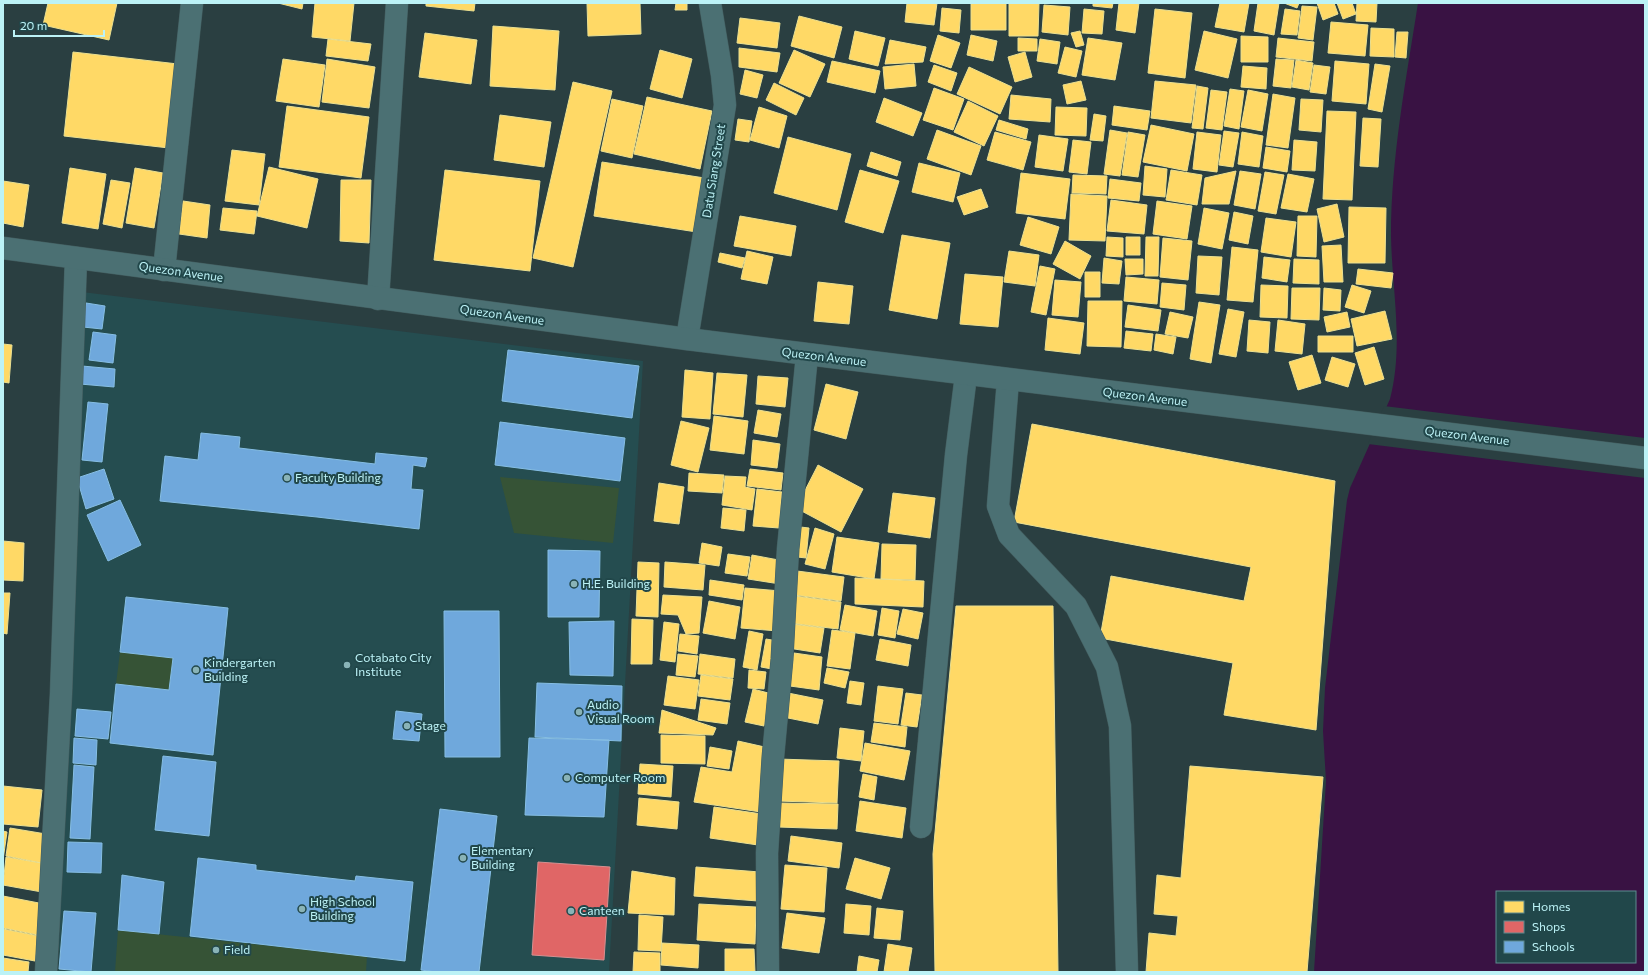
<svg xmlns="http://www.w3.org/2000/svg" width="1648" height="975" viewBox="0 0 1648 975" font-family="Commissioner,sans-serif">
	<rect width="100%" height="100%" fill="#2a3f41"/>
	<!-- built -->
	<path fill="#254d50" d="M82 292 643 361 609 972H58Z"/>
	<!-- green -->
	<path fill="#365336" d="M500 477 619 488 613 543 514 533Z
		M120 652 173 658 169 690 116 684Z
		M118 930 367 956 366 972H115Z"/>
	<!-- water -->
	<path fill="#391243" fill-rule="evenodd" d="M1418 3H1645V972H1314L1326 781 1323 731 1325 688 1347 500 1350 488 1390 399C1404 346 1392 290 1391 236 1391 158 1406 80 1418 3ZM1497 892H1635V962H1497Z"/>
	<!-- pier -->
	<path fill="#2a3f41" d="M1384 406 1645 438V478L1368 444Z"/>
	<!-- homes -->
	<path fill="#ffd966" stroke="#ebe091" d="M48 3H117L109 40 43 25Z
		M278 3H303L302 9Z
		M315 3H354L350 41 312 37Z
		M426 3H475L474 11 426 6Z
		M587 3H640L641 34 588 36Z
		M676 3H687V10H675Z
		M907 3H937L934 25 905 22Z
		M971 3H1006V30H971Z
		M1009 3H1039L1038 36H1009Z
		M1093 3H1113L1112 8 1093 6Z
		M1119 3H1139L1135 33 1116 30Z
		M1220 3H1249L1244 32 1215 27Z
		M1258 3H1279L1274 35 1254 31Z
		M1284 3H1299L1297 8Z
		M1317 3H1334L1338 14 1323 20Z
		M1337 3H1352L1356 14 1343 19Z
		M1357 3H1377L1376 22 1356 21Z
		M1044 5 1070 7 1068 35 1042 32Z
		M1302 6 1317 7 1313 40 1298 38Z
		M942 8 961 10 959 33 940 31Z
		M1084 9 1104 11 1102 34 1082 33Z
		M1155 9 1192 13 1185 78 1148 73Z
		M1285 9 1300 11 1297 35 1281 34Z
		M799 16 842 27 834 58 791 46Z
		M740 18 780 23 777 48 737 43Z
		M1331 22 1368 25 1365 56 1328 53Z
		M493 26 559 31 555 90 490 86Z
		M1371 28 1394 29V57L1370 56Z
		M855 31 885 38 878 66 849 59Z
		M1080 31 1084 45 1076 47 1071 33Z
		M1204 31 1237 39 1228 78 1195 70Z
		M1397 32H1408L1406 58 1395 57Z
		M425 33 477 40 471 84 419 77Z
		M938 35 960 43 951 68 930 61Z
		M971 35 997 41 993 61 967 55Z
		M1241 36 1268 37V62H1241Z
		M1018 38 1037 39V51H1018Z
		M1088 38 1122 43 1115 80 1082 75Z
		M1278 38 1314 42 1312 61 1276 57Z
		M328 39 371 44 368 61 326 56Z
		M1040 39 1060 42 1057 64 1037 61Z
		M890 40 926 47 923 62 885 64Z
		M1065 47 1082 51 1076 77 1058 73Z
		M739 48 780 53 777 72 739 67Z
		M660 50 692 59 682 98 650 89Z
		M794 50 825 64 810 97 779 83Z
		M73 52 178 64 169 148 64 136Z
		M1025 52 1032 77 1015 82 1008 57Z
		M283 59 325 65 319 107 276 101Z
		M327 59 375 67 369 108 322 102Z
		M1276 59 1294 60 1291 88 1273 86Z
		M1296 60 1313 63 1309 90 1292 87Z
		M832 61 880 71 875 93 827 82Z
		M1335 61 1369 64 1366 104 1332 101Z
		M914 64 916 86 885 89 883 67Z
		M1375 64 1390 66 1382 112 1368 109Z
		M934 65 957 73 951 91 928 82Z
		M1314 65 1330 67 1326 94 1310 92Z
		M1243 66 1267 68 1266 89 1241 87Z
		M969 67 1012 87 1000 114 957 94Z
		M745 70 763 75 757 98 740 94Z
		M1081 81 1086 100 1067 104 1063 85Z
		M1155 81 1196 85 1191 123 1151 118Z
		M573 82 612 91 573 267 533 258Z
		M774 83 804 98 796 115 766 100Z
		M1197 86 1208 88 1203 129 1192 128Z
		M934 88 964 99 953 130 923 120Z
		M1230 89 1244 91 1239 129 1224 126Z
		M1211 90 1227 92 1222 130 1206 128Z
		M1248 90 1268 94 1262 131 1241 127Z
		M1273 94 1295 98 1288 148 1266 145Z
		M1011 95 1051 99 1050 122 1009 119Z
		M647 97 712 111 700 169 634 154Z
		M884 98 922 113 913 136 876 122Z
		M612 99 643 106 632 158 601 151Z
		M1301 99 1323 100 1321 132 1299 130Z
		M968 101 998 116 984 146 954 132Z
		M287 106 369 117 361 178 279 167Z
		M1114 106 1150 111 1147 130 1112 125Z
		M759 107 787 116 779 148 750 140Z
		M1056 107 1087 108 1086 136 1055 135Z
		M1327 111 1356 112 1352 200 1323 199Z
		M1094 114 1106 116 1103 141 1090 140Z
		M500 115 551 122 544 167 494 160Z
		M1363 118 1381 119 1378 167 1360 166Z
		M738 119 752 121 749 142 735 140Z
		M999 120 1028 129 1026 139 996 130Z
		M1151 125 1194 134 1187 171 1143 162Z
		M937 130 981 146 971 175 927 159Z
		M1110 130 1127 133 1120 176 1104 174Z
		M1224 131 1239 133 1233 167 1219 165Z
		M995 132 1031 142 1023 170 987 160Z
		M1128 132 1145 135 1138 177 1122 175Z
		M1197 132 1221 135 1217 172 1193 169Z
		M1242 132 1263 136 1259 167 1238 164Z
		M1039 135 1068 139 1063 171 1035 167Z
		M788 137 851 154 837 210 774 193Z
		M1073 140 1091 142 1087 174 1069 172Z
		M1294 140 1317 142 1315 171 1292 170Z
		M1266 147 1290 151 1287 172 1263 168Z
		M232 150 265 154 259 205 225 201Z
		M871 152 901 162 897 176 867 166Z
		M602 162 711 179 703 233 594 216Z
		M919 163 960 173 953 202 912 192Z
		M1145 166 1167 169 1165 197 1143 195Z
		M269 167 318 179 307 228 257 216Z
		M70 168 106 174 98 229 62 223Z
		M135 168 163 173 154 228 126 223Z
		M445 170 540 181 530 271 434 260Z
		M860 170 899 181 883 233 845 222Z
		M1171 170 1202 175 1197 205 1166 200Z
		M1236 171 1229 204H1202L1205 178Z
		M1240 171 1261 174 1255 209 1234 205Z
		M1265 172 1284 175 1276 214 1258 211Z
		M1021 173 1070 179 1065 219 1016 213Z
		M1288 174 1314 179 1307 212 1281 208Z
		M1073 175 1107 176 1106 194 1072 193Z
		M1110 179 1141 183 1139 201 1108 198Z
		M111 180 130 183 122 228 103 224Z
		M341 180H371L369 243 340 241Z
		M3 181 29 185 23 227 3 223Z
		M981 189 988 207 964 215 957 197Z
		M1071 194 1107 196 1105 241 1069 240Z
		M1111 200 1147 205 1144 234 1107 231Z
		M183 201 210 205 207 238 179 234Z
		M1157 201 1192 206 1187 239 1153 234Z
		M1337 204 1344 237 1324 242 1317 209Z
		M1349 207 1386 208 1385 263H1348Z
		M223 208 257 211 254 234 220 230Z
		M1204 208 1229 213 1222 249 1198 244Z
		M1234 212 1253 216 1248 244 1229 240Z
		M740 216 796 226 791 256 734 246Z
		M1298 216H1317L1316 257 1297 256Z
		M1028 217 1059 227 1051 254 1020 245Z
		M1266 218 1296 222 1291 257 1261 252Z
		M902 235 950 243 937 319 889 310Z
		M1107 237 1123 238V257L1106 256Z
		M1126 237H1140V255H1126Z
		M1146 237H1159L1158 276H1145Z
		M1163 238 1192 241 1188 280 1160 277Z
		M1065 241 1091 256 1080 279 1053 264Z
		M1341 245 1343 282H1324L1322 246Z
		M1232 247 1258 250 1253 302 1227 300Z
		M747 251 773 257 767 284 741 279Z
		M1009 251 1039 255 1035 286 1004 282Z
		M720 253 745 258 742 268 718 262Z
		M1198 256 1222 257 1219 295 1196 293Z
		M1264 257 1290 260 1287 282 1262 278Z
		M1104 258 1122 261 1119 284 1102 283Z
		M1125 259H1143V274L1126 275Z
		M1294 259 1319 260V284L1293 283Z
		M1040 266 1055 269 1046 315 1031 312Z
		M1358 269 1393 273 1391 288 1356 284Z
		M1085 272H1100V297H1085Z
		M965 274 1003 277 998 327 960 324Z
		M1126 277 1159 280 1157 304 1124 301Z
		M1055 280 1081 282 1078 317 1052 315Z
		M818 282 853 286 849 324 814 321Z
		M1162 283 1186 285 1184 310 1160 307Z
		M1261 285 1288 286 1287 318 1260 317Z
		M1352 285 1371 291 1364 313 1345 307Z
		M1292 288H1320L1319 320 1291 319Z
		M1324 288 1341 290 1340 311 1323 310Z
		M1088 301H1122L1121 347 1087 346Z
		M1199 302 1220 305 1211 363 1190 359Z
		M1128 305 1161 310 1158 331 1125 327Z
		M1228 309 1244 312 1236 357 1219 354Z
		M1385 311 1392 339 1357 346 1351 319Z
		M1170 312 1193 317 1188 338 1165 334Z
		M1347 312 1350 327 1327 332 1324 317Z
		M1048 318 1084 323 1080 354 1045 350Z
		M1249 320 1270 322 1268 353 1247 351Z
		M1278 320 1305 324 1302 354 1275 351Z
		M1126 331 1153 334 1151 351 1124 348Z
		M1156 334 1176 337 1173 354 1154 350Z
		M1318 336H1353V352H1318Z
		M3 344 12 345 9 383 3 382Z
		M1374 347 1384 379 1365 385 1355 353Z
		M1312 355 1321 383 1298 390 1289 362Z
		M1332 357 1355 364 1348 387 1325 380Z
		M685 370 713 373 710 419 682 417Z
		M717 373 747 375 743 417 713 414Z
		M758 376 788 378 785 407 756 404Z
		M826 384 858 392 846 439 814 430Z
		M758 410 781 414 777 437 754 433Z
		M714 416 748 421 744 454 710 450Z
		M681 421 709 428 698 472 671 465Z
		M1032 424 1335 481 1316 730 1224 715 1233 663 1100 638 1111 576 1244 601 1251 567 1014 522Z
		M753 440 780 444 777 468 751 465Z
		M818 465 863 489 841 532 796 508Z
		M750 469 783 473 781 490 747 486Z
		M689 473 724 475 722 493 688 491Z
		M725 476 746 477 745 487 755 489 752 510 722 505Z
		M659 483 684 487 679 524 654 521Z
		M757 489 782 492 779 528 753 526Z
		M893 493 935 498 930 538 888 532Z
		M723 508 746 510 744 531 721 528Z
		M792 526 809 528 806 558 789 556Z
		M815 528 834 534 825 569 805 564Z
		M837 537 879 543 874 579 832 572Z
		M3 541 24 543 23 581 3 580Z
		M702 543 722 547 719 566 699 563Z
		M882 544 916 545 915 580 881 579Z
		M728 554 750 557 747 576 725 573Z
		M752 555 784 561 780 584 748 579Z
		M638 562 659 563 658 617 636 616Z
		M665 562 705 565 703 590 664 587Z
		M797 571 844 577 841 601 794 595Z
		M855 578 924 581 923 607 855 604Z
		M710 580 744 585 742 600 709 595Z
		M745 588 781 591 778 631 741 628Z
		M3 593H10L7 634 3 633Z
		M663 595 702 597 699 633 686 634 678 615 661 614Z
		M795 596 841 602 838 629 789 623Z
		M709 601 740 607 735 639 703 633Z
		M845 605 877 611 873 636 840 630Z
		M956 606H1053L1058 972H935L933 854Z
		M882 608 899 611 895 638 878 635Z
		M903 609 923 613 918 639 897 634Z
		M632 619 653 620 652 664H631Z
		M664 622 679 624 675 662 660 660Z
		M792 624 824 628 820 653 788 648Z
		M832 630 855 633 850 669 827 666Z
		M749 631 763 634 757 670 743 667Z
		M680 634 699 636 697 654 678 651Z
		M766 639 778 641 772 669 761 667Z
		M880 639 911 645 908 666 876 660Z
		M794 653 822 657 819 690 790 686Z
		M678 654 698 656 695 677 676 675Z
		M700 654 735 659 733 678 698 674Z
		M827 668 849 672 845 688 824 683Z
		M749 670 766 672 764 689 748 688Z
		M701 675 733 679 730 700 698 696Z
		M668 676 699 680 695 709 664 705Z
		M850 681 864 683 861 705 847 703Z
		M878 686 903 689 898 724 874 721Z
		M753 689 772 694 764 726 745 722Z
		M788 693 823 700 818 724 783 717Z
		M906 693 922 695 917 727 901 725Z
		M701 699 730 703 727 724 698 720Z
		M662 710 716 728 713 735 659 733Z
		M874 723 907 727 905 747 871 742Z
		M840 728 864 731 861 761 837 758Z
		M661 735 705 736V764L661 763Z
		M738 741 769 748 761 812 694 802 701 767 732 772Z
		M865 743 910 751 904 780 860 771Z
		M710 747 732 751 729 769 707 766Z
		M778 759 839 761 837 803 778 801Z
		M640 764 673 766 671 797 638 794Z
		M1190 766 1323 777 1307 972H1146L1149 933 1176 936 1178 916 1154 914 1157 875 1181 878Z
		M863 774 877 777 874 800 859 797Z
		M3 786 42 790 38 827 3 824Z
		M639 798 679 802 677 829 637 825Z
		M860 801 906 808 902 838 856 831Z
		M779 803 838 804 837 829 778 827Z
		M714 807 762 814 758 845 710 838Z
		M10 828 52 835 47 864 6 856Z
		M3 831 7 832 3 860Z
		M791 836 842 843 839 868 788 861Z
		M6 857 47 864 42 892 3 885Z
		M855 858 890 868 881 899 846 889Z
		M785 865 827 868 824 912 781 909Z
		M696 867 760 872 758 901 694 896Z
		M632 871 675 878 674 915 628 913Z
		M3 896 44 904 38 935 3 928Z
		M699 904 756 907 755 944 697 940Z
		M846 904 871 906 869 935 844 933Z
		M877 908 903 911 900 940 874 938Z
		M787 913 825 918 819 953 782 948Z
		M639 915 663 917 661 951 638 950Z
		M3 929 39 936 35 961 3 955Z
		M662 943 699 945 698 968 661 965Z
		M888 944 912 948 908 972H884Z
		M725 949H754L755 972H725Z
		M634 952 660 953V972H633Z
		M859 956 879 960 877 972H857Z
		M3 958 29 962 28 972H3Z"/>
	<!-- shops -->
	<path fill="#e06666" stroke="#d59091" d="M538 862 610 867 604 960 532 955Z"/>
	<!-- schools -->
	<path fill="#6fa8dc" stroke="#86bee4" d="M86 303 105 306 102 329 83 327Z
		M93 332 116 335 113 363 89 360Z
		M508 350 639 366 632 418 502 401Z
		M82 366 115 369 114 387 80 384Z
		M88 402 108 404 102 462 82 460Z
		M500 422 625 438 620 481 495 465Z
		M201 433 240 437 239 448 375 464 376 453 427 458 425 467 413 465 411 489 423 490 419 529 317 517 160 501 165 456 198 460Z
		M104 469 114 499 86 509 77 478Z
		M120 500 141 545 108 561 87 515Z
		M548 550 600 551 599 617H548Z
		M126 597 228 608 213 755 110 743 116 684 169 690 173 658 120 652Z
		M444 611H499L500 757H445Z
		M614 621 613 676 570 675 569 622Z
		M537 683 622 686 621 741 535 737Z
		M77 709 111 712 108 739 75 736Z
		M396 711 422 714 419 741 393 739Z
		M74 738 97 740 96 765 73 763Z
		M529 738 609 740 604 817 525 815Z
		M163 756 216 762 209 836 155 830Z
		M74 765 94 767 90 839 70 838Z
		M440 809 497 816 479 972H436L421 970Z
		M68 842 102 843 101 873 67 872Z
		M198 858 256 865V870L355 881 356 876 413 882 405 961 190 936Z
		M122 875 164 882 159 934 118 930Z
		M64 911 96 913 91 972 59 969Z"/>
	<g fill="none" stroke-linecap="round" stroke-linejoin="round">
		<!-- street casing -->
		<g stroke="#435d5f" stroke-width="23">
			<path id="street" d="M164 270 192 3
				M378 299 397 3
				M687 339 725 105 722 75 710 3
				M1008 380 998 506 1009 535 1076 606 1107 667 1120 726 1127 972
				M921 827 956 455 966 375
				M46 972 61 694 76 258
				M768 972 767 853 773 757 782 659 788 549 807 355"/>
		</g>
		<!-- secondary casing -->
		<g stroke="#435d5f" stroke-width="23">
			<path id="secondary" d="M3 248 687 339 1645 458"/>
		</g>
		<!-- street -->
		<use href="#street" stroke="#4b7073" stroke-width="22"/>
		<!-- secondary -->
		<use href="#secondary" stroke="#4b7073" stroke-width="22"/>
	</g>
	<!-- markers -->
	<g fill="#89b3b7" stroke="#21474a" stroke-width="1.5">
		<circle cx="287" cy="478" r="4"/>
		<circle cx="574" cy="584" r="4"/>
		<circle cx="347" cy="665" r="4"/>
		<circle cx="196" cy="670" r="4"/>
		<circle cx="579" cy="712" r="4"/>
		<circle cx="407" cy="726" r="4"/>
		<circle cx="567" cy="778" r="4"/>
		<circle cx="463" cy="858" r="4"/>
		<circle cx="302" cy="909" r="4"/>
		<circle cx="571" cy="911" r="4"/>
		<circle cx="216" cy="950" r="4"/>
	</g>
	<g text-anchor="middle" stroke-width="4" stroke-linejoin="round" paint-order="stroke">
		<!-- street labels -->
		<g font-size="12" fill="#bcf2f6" stroke="#21474a">
			<text transform="translate(714 171) rotate(-81)" y="4">Datu Siang Street</text>
			<text transform="translate(181 272) rotate(8)" y="4">Quezon Avenue</text>
			<text transform="translate(502 315) rotate(8)" y="4">Quezon Avenue</text>
			<text transform="translate(824 357) rotate(7)" y="4">Quezon Avenue</text>
			<text transform="translate(1145 397) rotate(7)" y="4">Quezon Avenue</text>
			<text transform="translate(1467 436) rotate(7)" y="4">Quezon Avenue</text>
		</g>
		<!-- poi labels -->
		<g font-size="12" fill="#bcf2f6" stroke="#21474a" text-anchor="start">
			<text x="295" y="482">Faculty Building</text>
			<text x="582" y="588">H.E. Building</text>
			<text x="355" y="662">Cotabato City<tspan x="355" dy="14">Institute</tspan></text>
			<text x="204" y="667">Kindergarten<tspan x="204" dy="14">Building</tspan></text>
			<text x="587" y="709">Audio<tspan x="587" dy="14">Visual Room</tspan></text>
			<text x="415" y="730">Stage</text>
			<text x="575" y="782">Computer Room</text>
			<text x="471" y="855">Elementary<tspan x="471" dy="14">Building</tspan></text>
			<text x="310" y="906">High School<tspan x="310" dy="14">Building</tspan></text>
			<text x="579" y="915">Canteen</text>
			<text x="224" y="954">Field</text>
		</g>
	</g>
	<!-- border -->
	<rect width="1648" height="975" fill="none" stroke="#bcf2f6" stroke-width="8"/>
	<!-- legend -->
	<rect x="1496" y="891" width="140" height="72" fill="#21474a" stroke="#5f8b8f"/>
	<rect x="1504" y="901" width="20" height="12" fill="#ffd966" stroke="#5f8b8f"/>
	<text x="1532" y="911" font-size="12" fill="#bcf2f6">Homes</text>
	<rect x="1504" y="921" width="20" height="12" fill="#e06666" stroke="#5f8b8f"/>
	<text x="1532" y="931" font-size="12" fill="#bcf2f6">Shops</text>
	<rect x="1504" y="941" width="20" height="12" fill="#6fa8dc" stroke="#5f8b8f"/>
	<text x="1532" y="951" font-size="12" fill="#bcf2f6">Schools</text>
	<!-- scale -->
	<path d="M14 30v6h90v-6" fill="none" stroke="#bcf2f6" stroke-width="2"/>
	<text x="20" y="30" font-size="12" fill="#bcf2f6" stroke="#21474a" stroke-width="3" paint-order="stroke">20 m</text>
</svg>
